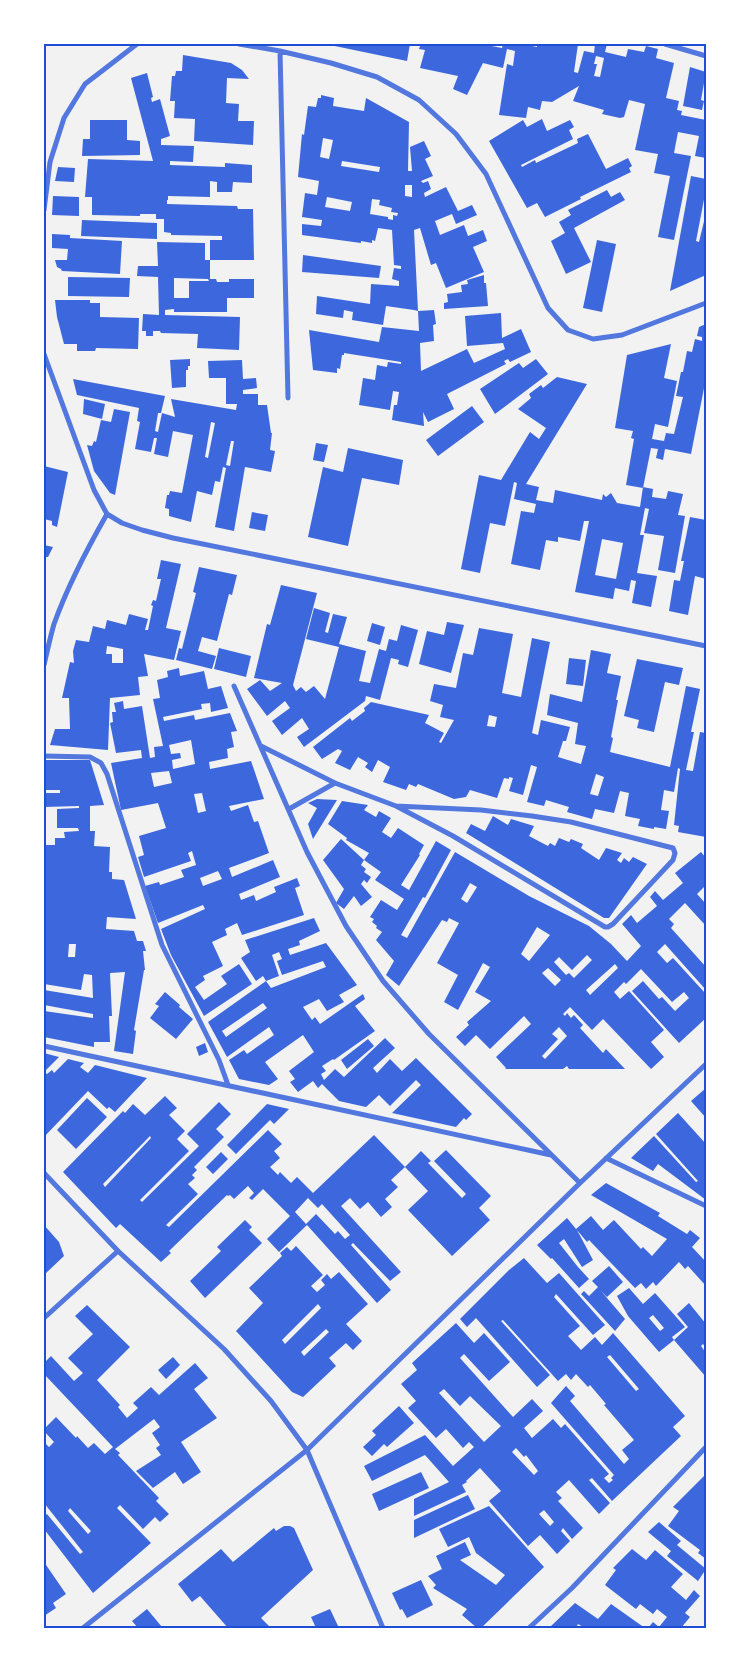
<svg xmlns="http://www.w3.org/2000/svg" width="750" height="1672" viewBox="0 0 750 1672" font-family="'IBM Plex Sans',sans-serif">
	<rect width="100%" height="100%" fill="#f2f2f2"/>
	<!-- building -->
	<path fill="#3d67dc" fill-rule="evenodd" d="M325 44H410L407 61Z
		M415 44H481L502 48 503 44H532V46L537 47V44H578L574 72 578 73 584 51 594 53 595 44H607L605 52 626 57 628 49 644 52 646 46 658 49 656 58 674 63 666 98 679 101 677 110 682 111 681 115 706 120V158L695 156 699 136 678 132 674 153 691 156 674 240 658 237 670 176 654 173 658 154 635 150 645 104 629 100 624 117 620 118 602 114 604 110 573 101 579 86 552 102 542 101 540 110 528 107 526 118 499 115 507 64 513 66 515 51 507 49 503 68 483 63 467 95 453 89 458 76 420 68 425 50 419 49 420 46ZM596 56 604 58 600 77 594 76 597 64H594Z
		M183 55 231 63 242 70 249 79 227 78 226 103 239 104 238 121H254L253 145 194 141 195 119 174 118 175 101H170L172 76H175L176 71H182Z
		M690 67 706 72 701 100 704 101 702 110 683 106Z
		M147 73 153 97 151 98 152 102 160 99 170 136 161 139V145L194 146 193 162 170 161V165L225 167V163L252 165V183L233 182 232 192H217V182L210 181V197L168 196V200H167V204L237 206 238 209H253L254 260H210V279H216L217 282H229V279H254V298H227V312H174V309L165 310V315L240 317 239 350 197 348 198 334 161 333 160 331H153V336H146V331H142L143 314 159 315 158 277 137 276 138 266H158L157 242 205 243V260H210V240H222V236L171 235V233L164 232V219H156V214H140V216L92 215V197H85L88 159 153 161 131 78ZM174 278 208 279 209 281H189V298H174Z
		M321 95 334 98 333 106 364 111 366 98 409 122 408 171H412L410 147 424 141 431 156 425 159 433 176 421 181 423 183 428 181 431 189 424 193 425 197 446 187 458 211 472 205 477 215 456 224 452 214 435 221 440 235 464 225 468 236 483 230 487 241 473 247 484 272 446 288 436 263 431 265 420 228 414 230 418 311 434 310 436 324 433 325 434 341 420 343 421 371 467 349 474 363 505 349 503 343 467 346 465 316 501 313 502 338 521 329 531 352 510 362 508 359 504 361 506 364 447 394 454 409 428 422 423 412 424 426 392 420 394 405H397L399 392 393 391 390 410 359 405 363 378 375 380 377 365 387 367 388 362 401 364V362L344 353V355H342L340 369 337 368V373L313 370 309 330 379 342 382 327 419 331 418 311 414 310 386 306 383 325 352 320 353 312 344 310 343 318 316 314 317 296 370 304 371 284 399 286V281L392 279 394 268 401 269V266L394 265 392 230 378 228 375 241 372 240V243L361 241V243L302 235V224L321 226 322 220 302 217 305 193 317 195 319 181 298 177 302 134 304 135 308 106 316 107 318 98H321ZM323 138 333 140 329 159 320 157ZM342 161 380 167 379 172 341 166ZM405 185H412V197L405 196ZM327 197 352 202 350 211 325 207ZM372 199 380 200 379 205 392 208 391 212 398 213 397 216 393 215V220L388 219V217L370 214Z
		M542 119 547 131 570 120 574 127 569 130 573 139 521 165 522 167 535 160 536 163 578 143 577 139 588 134 606 169 628 158 632 166 629 168 631 172 580 197 581 199 545 217 537 203 527 208 489 141 523 120 527 127Z
		M90 120H127V140L140 141V155L82 156 83 139H90Z
		M58 167 75 168 74 182 55 181Z
		M691 176 706 179V189L696 241 699 242 706 213V275L670 291Z
		M607 190 611 197 620 192 625 200 574 228 591 262 566 274 551 241 565 233 559 222 571 215 568 210Z
		M53 196 79 197V216L52 215Z
		M82 220 157 223V239L81 236Z
		M52 234 70 235V238L122 241 120 274 62 271 61 269 57 267 55 260H67L68 249 52 248Z
		M597 240 616 244 602 312 583 308Z
		M303 255 381 266 379 278 302 272Z
		M484 275V283H486L488 306 444 309V303L448 302 447 294 462 292 461 285 468 284 467 280Z
		M68 277 130 278 129 297 68 296Z
		M55 300H90V303H100V317L139 318 138 349 96 348 95 351H77V344H64L57 317Z
		M706 324V378L691 454 665 449 663 460 656 458 658 449 651 448 643 488 626 485 634 439 631 438 633 431 615 428 627 355 671 344 664 378 677 381 668 427 655 424 652 439 664 441 666 433 674 434 683 397 676 396 681 372H683L687 351 692 352 695 339 702 341V337L697 336 699 327Z
		M190 359V366H188V370H186V387L172 388 170 360Z
		M536 359 548 374 495 414 480 389 519 363 523 368Z
		M242 360 243 379 256 378 257 388 243 390V394H258V405H267L271 433H272L270 450 275 451 271 472 245 467 234 531 215 527 226 468 223 467 220 482 215 481 212 495 197 491 191 522 169 516V509L165 508 167 495H169L170 491 182 493 193 435 173 431 168 457 154 454 157 438H154L151 452 135 449 140 422 137 421 139 408 77 395 73 379 165 396 161 413H158L155 431 158 432 162 413 175 417 171 399 236 410 237 404H226V378H209L208 361ZM211 422 215 423 208 458 205 457ZM231 441H234L230 466 226 465Z
		M557 377 587 384 526 484 539 487 536 500 553 503 555 490 602 500 603 494 606 497 611 493 617 503 640 507 643 487 653 489 652 497 666 499 668 491 683 494 678 515 685 516 675 573 658 570 664 536 644 533 649 509 645 508 640 535H644L637 573 657 576 651 607 632 603 636 581 631 580 629 591 615 588 613 599 575 592 589 521H584L580 541 558 537V542L546 540 540 570 511 564 521 511 534 513 536 504 514 499 517 483 514 482 505 526 490 523 480 573 461 569 479 475 501 480 530 432 539 439 546 428 518 409 531 398 529 394 541 385 543 388ZM602 539 623 543 616 579 595 575Z
		M84 399 105 404 102 419 83 414Z
		M472 406 484 422 438 456 426 440Z
		M114 409 130 412 115 495 110 493 94 471 87 445 92 446 94 441 96 442 101 420 111 422Z
		M316 443 328 445 324 462 313 460Z
		M348 448 403 460 399 485 362 478 348 546 308 537 323 467 343 472Z
		M44 466 68 472 57 527 52 525V521L44 519Z
		M252 512 268 515 265 531 249 528Z
		M690 517 706 520V579L695 576 688 615 669 611 674 580 680 581 684 561H681Z
		M44 545 53 547 48 557H44Z
		M161 560 181 564 166 628 181 631 174 660 144 654 148 676 138 677 140 695 110 698 108 750 50 745 55 729H70L69 698H62L70 662 74 663 73 651 76 640 89 642 93 626 105 629 107 620 126 625 129 614 148 619 145 630H148L153 606 151 605 153 600 156 601 161 579H157ZM107 646 123 649V663H112V654H106Z
		M199 567 237 575 232 595 229 594 217 641 202 637 198 651 216 656 212 669 176 660 179 648 182 649 196 593 193 592Z
		M281 585 317 593 293 685 296 691 301 687 306 692 314 686 325 699 339 647 306 639 314 608 330 613 325 632 328 633 333 614 347 617 339 644 366 651 359 681 370 683 379 649 386 651 389 639 397 641 401 625 418 630 408 667 398 664 399 660 391 658 380 700 366 696 365 701 304 747 297 737 309 729 302 718 282 735 272 721 290 708 285 701 267 716 247 689 260 680 270 691 282 683 254 678 267 624 270 625Z
		M447 622 464 625 451 673 419 664 427 631 444 635Z
		M372 623 385 627 380 645 367 641Z
		M479 628 513 634 502 693 521 697 532 638 550 642 532 733 538 735 541 720 570 727 566 741H563L558 757 581 764 586 746 575 744 578 723 547 715 550 694 582 702 591 650 611 654 607 673 621 676 616 700H618L611 737 613 738 610 752 670 767 686 686 700 689 691 732H694L686 770 693 771 700 732 706 733V837L678 832 679 826 674 825 680 769 678 768 674 792 664 790 661 810 669 811 666 829 654 827V829L638 826 640 819 625 816 629 793 620 791 614 813 595 809 592 819 567 812 569 807 546 800 544 806 527 802 537 767 531 765 523 795 509 791 513 778 509 777V779L504 778 497 798 470 790 466 797 454 799 418 784 416 787 409 784 406 790 383 782 390 767 378 760 372 772 365 767 368 763 358 757 350 770 335 763 342 751 338 749 322 759 313 747 350 718 352 721 365 711 364 708 371 702 429 715 425 723 444 733 439 742 441 743 454 720 440 717 443 705 430 701 434 684 456 688 463 653 473 655ZM489 715 497 717 495 727 487 726ZM596 774 604 777 598 796 590 794Z
		M219 648 251 656 246 677 214 669Z
		M569 658 586 660 583 686 566 684Z
		M637 659 683 668 679 685 665 682 654 732 637 728 639 720 624 716Z
		M179 668 180 676 204 671 208 689 221 686 228 708 211 712 210 703 201 704 202 709 163 717 164 721 194 715 195 720 230 713 237 731 231 732 234 747 227 749 228 758 209 762 210 769 251 761 264 799 229 806 231 811 248 805 254 822 258 821 269 853 229 868 232 877 273 860 280 877 239 894 241 900 254 895 256 901 276 892 274 887 297 878 300 886 295 888 304 915 242 935 237 923 225 929 227 935 212 942 223 966 203 976 205 980 195 987 204 1000 227 984 221 976 239 964 252 984 204 1016 171 955 161 929 205 909 203 905 158 923 145 886 159 882 160 885 184 877 181 870 196 865 192 851 188 853 191 861 144 877 138 857 144 855 139 836 166 828 158 803 121 810 111 763 142 758 141 750 116 753 110 723 113 722 112 712H116L114 703 123 701 124 709 142 706 150 758 155 757 154 747 163 746 153 699 160 698 157 680 168 677 167 671ZM191 740 195 764 173 769 172 760 181 758 180 753 171 754 169 745ZM169 771 172 783 154 787 151 773ZM202 793 206 811 198 813 194 794ZM218 871 222 879 203 886 200 878Z
		M44 760H90L104 805 90 806V831H95L94 846 110 847 109 872H112V879L124 880 136 919 107 917 106 929 134 931 137 941H143L146 951H143L145 970H144L134 1030 136 1031 133 1054 114 1051 125 972 110 973 112 1016H109L110 1042H94V1047L44 1037V1011L93 1018V1014L44 1005V990L93 998 92 975 84 974 81 990 44 984V845H55V838H65L64 832 79 831 78 828H57V809L79 808V806L44 807V793H60V790H44ZM69 944H76L75 957H68Z
		M317 799 337 800 313 839 308 824 317 808 308 803Z
		M342 801 368 805 364 810 376 817 379 811 391 818 382 832 391 838 398 828 424 845 419 854 420 855 401 885 409 890 436 841 451 850 425 898 423 897 401 935 407 938 455 852 529 896 589 926 611 944 627 961 641 946 622 924 631 915 637 923 657 906 650 897 655 891 663 900 683 883 675 873 701 852 706 858V885L697 894 706 904V926L685 903 669 919 674 924 671 928 706 967V990L665 944 657 952 667 963 673 958 705 993 706 992V1018L679 1043 632 991 643 981 659 999 662 997 675 1011 689 998 684 992 672 1002 641 969 626 984 624 982 614 992 620 999 629 991 664 1030 651 1042 664 1057 651 1069 603 1019 592 1030 570 1007 563 1014 565 1016 567 1013 571 1018 574 1015 583 1025 580 1028 603 1053 606 1049 625 1069H569L567 1066 563 1069H505L506 1068 496 1057 531 1024 524 1016 490 1049 476 1035 465 1046 456 1037 469 1025 467 1022 491 1001 475 992 490 967 483 963 458 1010 444 1002 458 975 437 963 459 923 449 918 447 922 442 920 399 986 386 975 394 961 376 940 382 932 376 928 377 926 372 922 374 919 370 917 381 900 397 910 404 899 375 880 381 872 364 860 361 865 366 869 364 872 371 877 367 883 364 880 361 884 372 897 361 906 354 896 344 909 336 903 344 889 323 860 341 839 364 860 369 853 346 840 347 838 328 824ZM470 883 477 887 467 903 461 899ZM537 927 550 935 529 961 521 954ZM587 955 592 960 574 978 569 973 566 975 554 962 559 957 572 970ZM615 964 618 968 590 995 586 990ZM548 968 561 980 555 986 542 973ZM559 1027 567 1036 545 1059 542 1056 558 1039 552 1034Z
		M493 816 508 825 511 819 534 826 529 836 548 846 550 843 555 846 559 838 569 842 571 839 583 844 581 848 599 860 606 848 622 853 617 860 621 863 624 858 629 862 633 857 647 864 609 918H604L466 833 471 824 485 831Z
		M314 918 320 931 299 941 300 945 288 949 290 955 326 943 357 985 339 995 344 1002 327 1011 319 999 303 1007 312 1020 315 1017 320 1024 363 994 365 999 355 1006 375 1031 334 1060 333 1059 322 1066 326 1071 321 1074 324 1080 335 1069 344 1077 385 1038 395 1048 373 1068 377 1073 390 1059 402 1071 416 1058 472 1114 466 1120 464 1118 456 1127 392 1113 421 1085 416 1080 390 1106 379 1095 366 1107 339 1101 322 1084 318 1088 313 1081 298 1092 290 1082 295 1079 289 1071 314 1052 303 1035 265 1062 278 1079 269 1085 239 1079 229 1060 244 1050 247 1054 274 1035 269 1027 227 1057 208 1022 266 981 263 976 256 981 241 958 250 952 245 940ZM279 952 282 959 277 961 282 975 323 961 326 967 271 988 266 981 279 976 272 955ZM263 1003 267 1008 226 1037 222 1031Z
		M165 992 180 1005 179 1007 193 1019 176 1039 150 1018 159 1006 155 1004Z
		M368 1039 374 1046 347 1069 341 1060Z
		M205 1043 208 1052 199 1056 196 1047Z
		M44 1053 59 1057 44 1072 47 1074 52 1070 54 1073 68 1059 84 1063 80 1067 88 1073 95 1065 147 1078 115 1112 109 1107 107 1109 88 1091 44 1137Z
		M706 1088V1118L691 1101Z
		M165 1096 177 1108 169 1115 185 1131 177 1139 189 1151 140 1200 142 1202 199 1146 187 1134 219 1102 231 1114 216 1129 224 1137 194 1167 197 1170 192 1175 195 1178 188 1184 198 1194 166 1225 169 1227 268 1130 282 1144 274 1151 280 1158 270 1167 278 1175 280 1172 291 1183 297 1177 313 1193 374 1135 405 1167 421 1151 431 1161 428 1163 462 1198 466 1194 434 1161 446 1150 491 1196 479 1208 490 1220 452 1256 408 1210 428 1191 405 1167 391 1180 398 1187 385 1199 392 1207 381 1217 368 1202 360 1209 350 1198 341 1206 401 1272 390 1281 353 1243 351 1245 391 1290 377 1303 307 1225 279 1252 267 1239 290 1216 263 1189 252 1200 249 1198 254 1193 248 1186 234 1199 230 1195 228 1196 227 1195 169 1251 171 1253 161 1262 120 1224 116 1228 63 1172 123 1111 125 1113 133 1104 145 1115ZM150 1136 151 1138 105 1187 103 1184ZM308 1198 318 1208 322 1204 350 1235 345 1239 338 1231 335 1234 316 1214 306 1224 295 1212Z
		M87 1098 107 1117 76 1149 57 1130Z
		M267 1104 289 1109 274 1124 270 1120 236 1154 227 1145Z
		M678 1113 706 1144V1200L658 1164 653 1171 631 1158 654 1136 696 1182 698 1181 656 1134Z
		M221 1152 228 1159 213 1174 206 1167Z
		M606 1183 660 1213 658 1216 687 1234 690 1230 700 1238 692 1247 706 1262V1286L688 1266 685 1269 679 1262 656 1286 653 1282 646 1289 641 1283 635 1288 589 1240 587 1242 577 1230 593 1260 582 1267 564 1239 559 1243 578 1267 589 1279 579 1288 552 1258 551 1259 537 1245 567 1218 576 1229 591 1216 603 1230 614 1220 641 1249 643 1247 652 1256 667 1239 591 1195Z
		M245 1220 252 1227 249 1230 262 1243 205 1298 190 1281 221 1251 217 1247Z
		M44 1225 59 1242 64 1256 44 1275Z
		M296 1246 323 1275 311 1286 317 1292 325 1285 321 1280 327 1274 331 1279 339 1272 368 1304 346 1324 362 1341 353 1350 346 1343 329 1358 336 1366 303 1397 292 1392 236 1331 263 1303 249 1288 282 1256 280 1253 287 1247 291 1251ZM318 1304 321 1308 285 1344 282 1340ZM326 1329 329 1332 304 1356 301 1352Z
		M524 1258 547 1283 559 1273 605 1325 593 1335 556 1294 554 1297 580 1326 568 1336 581 1350 595 1337 602 1345 613 1333 685 1416 673 1427 681 1436 612 1501 592 1478 589 1480 610 1503 599 1514 569 1480 556 1492 562 1498 558 1501 583 1528 572 1539 563 1528 561 1531 570 1541 557 1554 540 1535 528 1546 489 1501 501 1491 480 1468 466 1481 467 1482 462 1485 466 1492 414 1516V1499L449 1482 425 1455 372 1481 364 1466 425 1435 453 1466 474 1447 469 1442 463 1448 446 1429 436 1438 408 1408 416 1401 401 1384 417 1370 412 1363 456 1323 474 1343 484 1333 510 1362 489 1381 464 1354 460 1358 513 1417 532 1399 543 1411 524 1428 532 1438 553 1419 561 1428 565 1424 609 1474 604 1478 609 1483 613 1480 611 1478 614 1475 551 1403 566 1386 575 1396 570 1401 624 1464 629 1459 622 1450 634 1440 604 1405 606 1404 590 1385 588 1387 576 1374 571 1380 566 1374 558 1381 503 1320 501 1321 550 1375 537 1387 476 1318 467 1327 460 1319 509 1270ZM610 1355 639 1389 636 1391 607 1357ZM444 1389 460 1406 470 1396 501 1426 484 1442 439 1393ZM516 1448 524 1457 526 1455 538 1471 534 1475 512 1452ZM544 1510 554 1522 550 1526 539 1514Z
		M609 1266 623 1282 607 1297 601 1291 625 1319 615 1331 581 1294 584 1291 589 1296 598 1287 592 1281Z
		M629 1288 643 1304 655 1293 685 1327 672 1337 674 1340 659 1352 628 1316 617 1296ZM653 1315 664 1328 660 1331 649 1318Z
		M689 1303 706 1324V1348L703 1344 701 1346 706 1353V1377L674 1340 688 1327 677 1314Z
		M87 1305 130 1347 97 1380 120 1405 118 1407 127 1418 138 1408 133 1403 151 1387 159 1395 195 1363 208 1378 194 1389 217 1418 181 1442 201 1472 183 1484 175 1472 153 1488 136 1471 161 1455 156 1448 160 1445 152 1433 160 1427 154 1419 115 1449 120 1453 118 1455 159 1498 156 1501 169 1514 160 1522 155 1517 143 1529 120 1505 117 1508 151 1543 93 1593 44 1529V1516L47 1514 80 1554 83 1552 44 1503V1442L49 1447 54 1442 44 1431V1429L56 1417 76 1438 77 1436 88 1448 94 1443 105 1454 113 1447 44 1374V1363L51 1356 74 1381 83 1373 68 1358 93 1334 75 1316ZM70 1508 91 1531 88 1534 68 1511Z
		M173 1357 180 1365 166 1379 158 1370Z
		M399 1406 414 1423 387 1447 384 1444 372 1456 363 1447 376 1435 372 1431Z
		M421 1472 429 1488 379 1511 372 1494Z
		M706 1474V1559L698 1553 700 1550 668 1526 679 1511 673 1507Z
		M468 1495 475 1509 414 1538V1520Z
		M489 1506 544 1567 481 1628H477L462 1615 467 1609 433 1588 436 1585 428 1576 442 1569 436 1556 465 1542 471 1555 460 1560 496 1585 505 1575 476 1553 469 1537 448 1547 439 1529Z
		M659 1522 681 1541 677 1545 706 1569 698 1581 667 1556 671 1551 648 1532Z
		M284 1526H290L294 1528 313 1570 261 1618 271 1628H228L200 1596 192 1602 178 1584 221 1549 233 1562 274 1528 276 1531Z
		M632 1549 646 1560 655 1550 683 1574 671 1587 686 1600 694 1590 700 1596 685 1613 690 1617 681 1628H648L653 1622 659 1627 667 1617 657 1609 653 1614 640 1604 636 1609 605 1585 616 1570 613 1568Z
		M44 1562 66 1594 53 1603 56 1608 44 1616Z
		M421 1580 433 1605 407 1618 402 1609 400 1610 392 1593Z
		M575 1603 598 1619 611 1604 645 1628H585L578 1624 577 1626 581 1628H549Z
		M147 1609 162 1627 138 1628 132 1621Z
		M330 1609 339 1628H316L311 1617Z"/>
	<g fill="none" stroke-linecap="round" stroke-linejoin="round">
		<!-- minor -->
		<path stroke="#5277de" stroke-width="5" d="M239 44 280 51 331 63 377 77 419 100 456 134 486 174 548 308 568 330 593 339 622 335 706 303
			M665 44 706 56
			M280 51 288 398
			M44 210 50 162 64 118 85 84 137 44
			M44 354 94 490 107 514 122 523 142 530 173 538 706 646
			M44 665C47 652 50 638 54 624 68 585 87 549 107 514
			M234 686 307 852 346 926 383 981 429 1034 580 1183
			M261 746 335 783 396 806 453 836 605 927H608L613 924 673 860 675 853 673 848 669 847 571 822 532 816 481 810 396 806
			M44 756 90 757 101 763 107 774 162 945 219 1060 228 1085
			M289 809 335 783
			M44 1046 551 1155
			M606 1158 706 1206
			M44 1173 118 1251 224 1349 271 1401 307 1450 383 1628
			M44 1318 118 1251
			M83 1628 307 1450 580 1183 706 1064
			M529 1628 572 1588 706 1447"/>
	</g>
	<!-- border -->
	<rect width="750" height="1672" fill="none" stroke="#ffffff" stroke-width="90"/>
	<rect x="45" y="45" width="660" height="1582" fill="none" stroke="#1d4ed8" stroke-width="2"/>
</svg>
